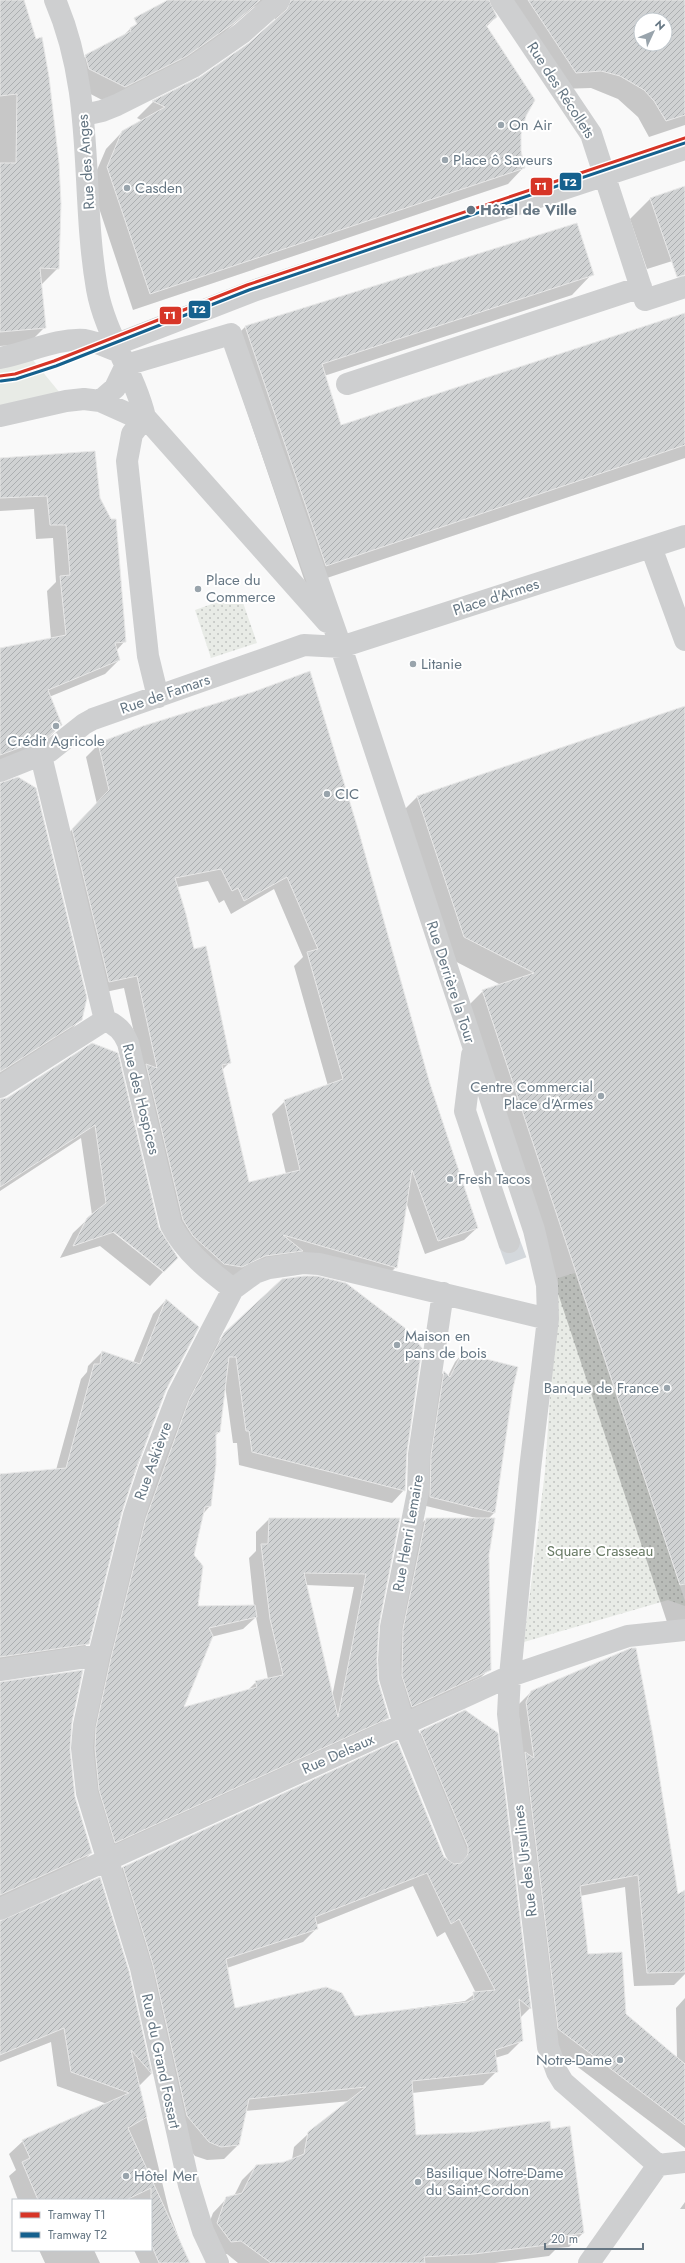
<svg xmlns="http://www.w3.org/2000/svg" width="685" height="2263" viewBox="0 0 685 2263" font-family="Jost,sans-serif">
	<defs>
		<pattern id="park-dots" width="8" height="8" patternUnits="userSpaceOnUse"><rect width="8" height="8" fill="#e8ebe6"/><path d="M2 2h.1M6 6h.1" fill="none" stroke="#c0c3c0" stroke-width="1.8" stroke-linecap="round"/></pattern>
		<pattern id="building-hatch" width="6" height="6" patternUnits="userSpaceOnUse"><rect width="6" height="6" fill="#d0d2d3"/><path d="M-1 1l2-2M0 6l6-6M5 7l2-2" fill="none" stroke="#acafb1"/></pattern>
	</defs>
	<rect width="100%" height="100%" fill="#f9f9f9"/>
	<!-- grass -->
	<path fill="#e8ebe6" d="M32 359 60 393 0 407V368Z"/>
	<!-- park -->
	<path fill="url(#park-dots)" d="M240 594 257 643 211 658 195 610Z
		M575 1273 685 1601V1606L668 1600 524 1642 545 1471 558 1278Z"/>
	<!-- shadow -->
	<path fill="#0003" fill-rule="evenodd" d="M0 0H24L36 40 58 268 41 285 45 327 28 344 0 346Z
		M182 0H685V125L649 137 638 117 618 99 591 88 560 89 492 7 496 17 486 27 525 115 520 134V151L524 167 508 184 133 310 91 184 106 149 122 132 143 121 137 118 153 102 201 78 251 43 275 21V14L260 4 254 7 217 39 169 72 108 103 73 85 70 72 86 56 122 37 130 29ZM641 20H665V44H641Z
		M685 187V257L647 269 630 219 650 199Z
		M576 224 592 274 572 295 324 376 341 427 685 314V458L306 585 225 347 245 327Z
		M0 459 99 498 125 641 116 651 119 660 105 674 49 697 61 725 47 739 31 752 0 763V649L51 639 47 591 56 582 53 538 36 539 34 509 0 511Z
		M253 693 429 1085 477 1228 464 1240 425 1254 406 1202 396 1267 383 1280 289 1263 228 1280 183 1252 124 988 96 994 59 843 97 804 86 757 99 744ZM208 881 219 903 224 900 231 914 274 889 303 957 294 966 328 1086 285 1101 272 1114 286 1174 248 1183 222 1070 230 1062 194 950 177 887Z
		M683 707 685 713V1620L668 1625 464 1010 483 991 501 985 445 956 398 816 417 797Z
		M0 784 81 1019 67 1034 0 1076Z
		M92 1044 110 1230 163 1272 150 1286 100 1246 60 1258 73 1233 92 1215 81 1138 0 1191V1099H7Z
		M166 1300 165 1390 121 1512 88 1643 74 1658 0 1669V1475L56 1470 81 1379 87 1372 88 1366 102 1352 133 1363 153 1314Z
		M225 1334 406 1452 404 1490 392 1503 239 1465 237 1443H233L225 1385 219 1432 215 1436 210 1506 203 1514 193 1555 197 1607 254 1606 249 1558 256 1551V1532L269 1519H399L378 1624 376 1659 377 1682 388 1717 375 1730 103 1855 82 1761 134 1532 177 1414 212 1347ZM306 1585 354 1587 332 1697ZM256 1617 268 1679 256 1682 248 1690 182 1708 211 1637 243 1629Z
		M462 1354 512 1388 494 1513 488 1519 490 1669 481 1677 404 1714 396 1637 418 1527 426 1519 476 1518 422 1505 437 1380 444 1372 448 1376 455 1362Z
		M0 1683 71 1722 69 1749 74 1797 91 1853 77 1867 0 1902Z
		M531 1692 677 1896 685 1891V1974L674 1985 634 1986 625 1887 580 1896 587 1955 625 2015 677 2059 676 2008 685 1998V2148L546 2043 518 1705Z
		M421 1732 497 1733 530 2008 520 2018 522 2040 508 2054 495 2058 497 2071 483 2085 412 2093 415 2136 550 2130 583 2233 569 2247 557 2248 549 2256 495 2263H238L227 2254 209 2257 202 2242 213 2213 227 2198 234 2196 242 2180 256 2166 284 2163 292 2160 294 2147 309 2133 350 2101 245 2111 238 2145 224 2159 207 2160 195 2156 173 2130 109 1881 123 1867 444 1857 454 1866 407 1746ZM413 1886 437 1937 445 1932 476 1993 465 2001 354 2017 234 2010 227 1968 303 1942 317 1928 316 1925Z
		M0 1921 128 1971 151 2074 139 2086 169 2211 188 2263H140L134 2250H151V2200H18L9 2176 16 2170 9 2154 23 2141 107 2104 57 2086 51 2042 0 2062Z
		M685 2202V2209H680Z
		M39 2250H94L100 2263H45Z"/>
	<!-- building -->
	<path fill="url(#building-hatch)" stroke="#e8e8e8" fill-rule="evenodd" d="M0 0H24L36 39 42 37 49 77 59 163 61 204 59 269 40 268 46 328 0 332V163H16L17 94 0 96Z
		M168 0H260L234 23 187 56 125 87 89 69 85 55 131 31 130 28 137 24 134 18Z
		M291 0H489L497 17 486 25 535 100 526 116 521 134V151L525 168 150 294 107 167 122 131 165 107 152 101 200 77 249 43 287 9Z
		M528 0H685V115L666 121 654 101 644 90 620 76 601 71 576 73ZM641 20H665V44H641Z
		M685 186V275L677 277 650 198Z
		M577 223 594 275 322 364 341 425 685 313V445L326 566 245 326Z
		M95 451 100 498 111 519H116L126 642 115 643 120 660 48 690 62 725 46 738 0 755V648L66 635 60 576 70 575 66 525H50L47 496 0 498V458Z
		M310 671 358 829 430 1084 478 1228 438 1241 412 1170 397 1268 283 1235 303 1251 265 1256 242 1267 224 1264 193 1236 183 1220 146 1064 157 1068 137 976 109 982 72 829 109 790 98 743 143 726 253 692ZM221 869 232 891 238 888 244 901 287 877 318 949 307 952 343 1079 284 1100 300 1170 249 1182 223 1071 222 1065 231 1063 206 946 194 949 186 914 175 878Z
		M685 706V1584L680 1585 482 990 534 973 464 937 417 796Z
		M18 777 36 788 87 998 82 1020 0 1072V783Z
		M92 1043 118 1053 159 1228 178 1258 164 1272 114 1232 73 1246 87 1218 106 1203 95 1125 0 1187V1099L7 1098Z
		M304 1276H317L346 1283 418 1338 417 1342 422 1348 407 1452 405 1491 252 1452 249 1431H246L236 1357H229L220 1432 216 1433V1464L211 1506 205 1507 194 1555 203 1566 198 1606 255 1605 257 1617 209 1628 213 1636 184 1707 257 1687 255 1681 283 1675 270 1619 261 1544H268L269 1518H400L379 1625 377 1659 378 1681 389 1718 115 1843 99 1790 95 1748 96 1727 111 1658 146 1518 189 1400 224 1333 282 1279ZM304 1573 366 1574 338 1717Z
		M166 1299 199 1327 166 1390 137 1466 122 1512 89 1644 0 1657V1474L66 1468 94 1364H100L102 1351 140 1364Z
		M462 1353 518 1367 513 1388 495 1513 430 1497 431 1455 444 1371 450 1377Z
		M426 1518H495L489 1555 491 1670 412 1707 402 1676 403 1629Z
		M631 1648H636L653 1736 678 1894 685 1890V1972L647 1973 638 1875 580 1886 588 1954 622 1952 626 2014 685 2064V2125L558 2029 525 1752 534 1758 526 1702 531 1691Z
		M83 1670 72 1722 70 1749 75 1797 92 1853 0 1895V1682Z
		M465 1710 498 1733 531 2009 519 1999 523 2041 495 2050 498 2072 412 2081 416 2135 473 2132 550 2121 551 2129 570 2126 584 2233 563 2236 564 2242 547 2245 474 2254 424 2257 425 2263H271L241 2241 231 2242 217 2223 226 2197 242 2193 256 2165 284 2162 304 2154 308 2132 366 2087 249 2099 239 2145 221 2147 209 2142 187 2116 153 1965 123 1867 397 1741 444 1857 454 1864 461 1863 468 1854V1847L420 1731ZM427 1873 451 1924 459 1919 495 1990 473 1992 474 1999 467 2002 355 2016 342 1993 326 1987 235 2008 226 1959 318 1929 315 1917Z
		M100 1877 129 1971 152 2074 131 2050 147 2117 128 2128 190 2263H159L151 2244V2188L126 2200H38L22 2162 30 2158 22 2140 129 2093 71 2072 64 2028 0 2055V1921Z"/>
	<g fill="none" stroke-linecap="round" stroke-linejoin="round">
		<!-- minor-tunnel -->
		<path stroke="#d4d8dc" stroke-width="22" stroke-dasharray="22 11" stroke-linecap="butt" d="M509 1242 516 1261"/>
		<!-- minor -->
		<path stroke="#cecfd0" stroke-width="22" d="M55 0C96 95 80 191 97 289 105 334 134 372 145 417L327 622
			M501 0 591 134 645 300 685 287
			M84 115 102 111 117 105 193 67 242 33 279 0
			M117 344 256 290 685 149
			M0 358C28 353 56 338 85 340 97 342 109 348 120 352
			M347 384 641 287
			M100 401 115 388 126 365 231 334 341 647 534 1230 547 1285 548 1319 530 1469 510 1676 508 1714 548 2047 557 2072 563 2082 658 2165
			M0 416 66 401 84 399 100 401 129 414 145 417
			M145 417 132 434 127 461 148 656 158 697
			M651 547 685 640
			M41 756 105 1020
			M0 771 50 751 84 724 93 719 304 645 341 647 685 536
			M105 1020C117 1025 123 1031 128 1043L171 1225C186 1253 208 1270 233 1289
			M472 1055 465 1111 509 1242
			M0 1087 105 1020
			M443 1293 419 1454 418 1492 391 1627 389 1660 390 1678 404 1724 456 1852
			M0 1670 99 1655
			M0 1909 510 1676 628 1636 685 1630
			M658 2165 685 2162
			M218 2263 203 2231 189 2185 141 1968 87 1793 82 1748 84 1725 99 1655 134 1515 149 1470 178 1395 233 1289 255 1273 269 1268 303 1263 319 1264 548 1319
			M589 2263 658 2165"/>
		<!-- tram-1 casing -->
		<g stroke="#fff" stroke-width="6">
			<path id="tram-1" d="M0 376 15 374 54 361 247 285 685 138"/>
		</g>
		<!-- tram-2 casing -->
		<g stroke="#fff" stroke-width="6">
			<path id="tram-2" d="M1 381 16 379 56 366 249 290 685 143"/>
		</g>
		<!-- tram-1 -->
		<use href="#tram-1" stroke="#d73527" stroke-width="3"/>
		<!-- tram-2 -->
		<use href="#tram-2" stroke="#15618e" stroke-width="3"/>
	</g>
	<!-- markers -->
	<g fill="#99a4ac" stroke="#fff" stroke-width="1.5">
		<circle cx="501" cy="125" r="4"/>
		<circle cx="445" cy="160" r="4"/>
		<circle cx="127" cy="188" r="4"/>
		<circle cx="198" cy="589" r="4"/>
		<circle cx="413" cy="664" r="4"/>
		<circle cx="56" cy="726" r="4"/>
		<circle cx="327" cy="794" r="4"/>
		<circle cx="601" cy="1096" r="4"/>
		<circle cx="450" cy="1179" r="4"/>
		<circle cx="397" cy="1345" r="4"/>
		<circle cx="667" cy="1388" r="4"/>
		<circle cx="620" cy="2060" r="4"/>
		<circle cx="126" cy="2176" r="4"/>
		<circle cx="418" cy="2182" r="4"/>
	</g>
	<circle fill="#657683" stroke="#fff" stroke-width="1.5" cx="471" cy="210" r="5"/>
	<g text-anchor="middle" stroke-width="4" stroke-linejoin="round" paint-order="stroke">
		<!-- street labels -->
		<g font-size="15" fill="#657683" stroke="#fff">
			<text transform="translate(561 90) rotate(57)" y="5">Rue des Récollets</text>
			<text transform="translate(86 162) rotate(-94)" y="5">Rue des Anges</text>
			<text transform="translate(496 597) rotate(-18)" y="5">Place d'Armes</text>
			<text transform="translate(165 694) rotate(-19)" y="5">Rue de Famars</text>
			<text transform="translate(451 982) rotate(72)" y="5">Rue Derrière la Tour</text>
			<text transform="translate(141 1099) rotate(76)" y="5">Rue des Hospices</text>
			<text transform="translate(153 1461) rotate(-70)" y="5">Rue Askièvre</text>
			<text transform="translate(408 1533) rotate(-80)" y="5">Rue Henri Lemaire</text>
			<text transform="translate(338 1754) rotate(-24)" y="5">Rue Delsaux</text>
			<text transform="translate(525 1861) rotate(-97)" y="5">Rue des Ursulines</text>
			<text transform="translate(161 2061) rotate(78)" y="5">Rue du Grand Fossart</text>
		</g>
		<!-- poi labels -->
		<g font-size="15" fill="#657683" stroke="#fff" text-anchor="start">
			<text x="509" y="130">On Air</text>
			<text x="453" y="165">Place ô Saveurs</text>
			<text x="135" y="193">Casden</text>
			<text x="206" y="585">Place du<tspan x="206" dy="17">Commerce</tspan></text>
			<text x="421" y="669">Litanie</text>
			<text x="56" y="746" text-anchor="middle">Crédit Agricole</text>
			<text x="335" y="799">CIC</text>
			<text x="593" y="1092" text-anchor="end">Centre Commercial<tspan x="593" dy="17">Place d'Armes</tspan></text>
			<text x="458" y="1184">Fresh Tacos</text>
			<text x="405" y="1341">Maison en<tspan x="405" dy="17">pans de bois</tspan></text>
			<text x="659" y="1393" text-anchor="end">Banque de France</text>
			<text x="612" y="2065" text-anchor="end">Notre-Dame</text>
			<text x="426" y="2178">Basilique Notre-Dame<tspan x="426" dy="17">du Saint-Cordon</tspan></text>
			<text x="134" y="2181">Hôtel Mer</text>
		</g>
		<!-- stop labels -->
		<g font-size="15" font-weight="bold" fill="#657683" stroke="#fff" text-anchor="start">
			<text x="480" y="215">Hôtel de Ville</text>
		</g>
		<!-- park labels -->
		<g font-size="15" fill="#687a64" stroke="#fff">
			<text x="600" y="1556">Square Crasseau</text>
		</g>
	</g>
	<g stroke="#fff" stroke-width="1.5">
		<rect x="559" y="172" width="23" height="19" rx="4" fill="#15618e"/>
		<rect x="530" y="177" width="23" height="19" rx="4" fill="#d73527"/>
		<rect x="188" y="300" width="23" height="19" rx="4" fill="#15618e"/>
		<rect x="159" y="306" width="23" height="19" rx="4" fill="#d73527"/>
	</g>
	<g font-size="11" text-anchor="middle" font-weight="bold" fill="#fff">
		<text x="570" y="186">T2</text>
		<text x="541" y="190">T1</text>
		<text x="199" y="313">T2</text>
		<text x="170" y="319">T1</text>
	</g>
	<!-- legend -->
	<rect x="12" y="2199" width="140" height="52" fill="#ffffff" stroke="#c1c8cd"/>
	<rect x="20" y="2212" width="20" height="6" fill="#d73527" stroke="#c1c8cd"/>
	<text x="48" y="2219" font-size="12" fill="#657683">Tramway T1</text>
	<rect x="20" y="2232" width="20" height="6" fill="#15618e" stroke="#c1c8cd"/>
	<text x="48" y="2239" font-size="12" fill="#657683">Tramway T2</text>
	<!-- north arrow -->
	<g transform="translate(653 32) rotate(46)"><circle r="19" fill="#ffffff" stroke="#c1c8cd"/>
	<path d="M0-3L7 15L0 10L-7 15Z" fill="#99a4ac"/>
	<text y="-6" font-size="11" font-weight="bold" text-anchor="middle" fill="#657683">N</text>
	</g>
	<!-- scale -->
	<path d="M545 2243v6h98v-6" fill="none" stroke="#657683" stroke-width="2"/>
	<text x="551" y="2243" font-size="12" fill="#657683" stroke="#ffffff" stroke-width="3" paint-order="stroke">20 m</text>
</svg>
